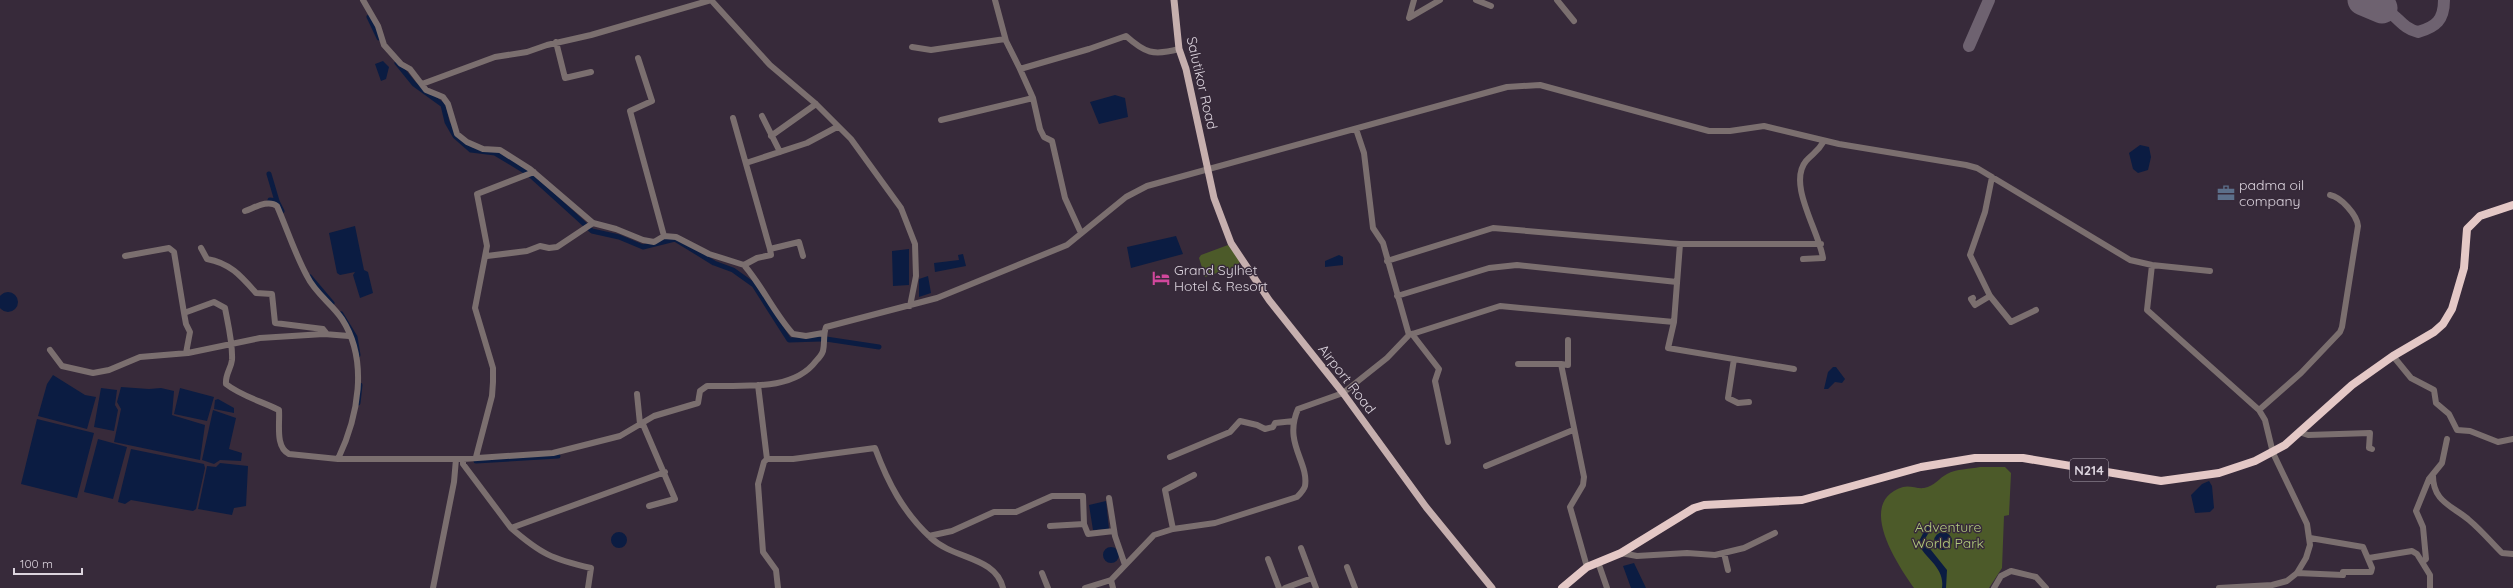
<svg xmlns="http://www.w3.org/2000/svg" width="2513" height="588" viewBox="0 0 2513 588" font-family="Quicksand,sans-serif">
	<rect width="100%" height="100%" fill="#372a3a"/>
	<!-- green -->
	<path fill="#4c5a29" d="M1228 245 1240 261 1238 266 1205 277 1199 258 1201 255Z
		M1980 467H2005L2011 473 2009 515 2004 516 2002 568 1989 588H1914C1898 565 1855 502 1903 487 1910 485 1917 489 1924 488 1935 486 1939 478 1947 474 1956 469 1970 469 1980 467Z"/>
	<!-- water -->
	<path fill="#0b1c42" d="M383 61 389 67 386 79 381 81 375 64Z
		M1115 95 1125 98 1128 117 1099 124 1090 102Z
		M2140 145 2149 147 2151 157 2148 170 2138 173 2133 169 2129 153Z
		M355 226 364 270 368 272 373 293 360 298 353 275 355 272 340 275 337 273 329 233Z
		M1176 236 1183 254 1131 268 1127 247Z
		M909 249V285L893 286 892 251Z
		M963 254 966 266 935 272 934 263 959 260 958 255Z
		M1339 255 1343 257V265L1325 267V261Z
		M928 276 931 293 919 297V279Z
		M-2 302a10 10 0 1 1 20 0a10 10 0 1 1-20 0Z
		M1833 367H1836L1845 379 1842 383 1835 382 1828 389H1824L1828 372Z
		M53 375 85 395 96 397 87 429 38 416 47 384Z
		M121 387 149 389 161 388 174 391 172 415 205 425 200 460 114 442 121 409 117 402Z
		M101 388 117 390 115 405 118 410 114 431 94 427Z
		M180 388 214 397 207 421 174 414Z
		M218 399 234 408V413L214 409 215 400Z
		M213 410 236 418 229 449 242 453 241 461 220 460 214 464 202 460Z
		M37 419 94 433 77 498 21 484Z
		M98 439 127 447 113 499 84 492Z
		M131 449 204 464 205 468 196 509 193 511 131 500 125 504 118 502Z
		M220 463 248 466 246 506 234 508 232 515 198 509 207 466 216 467Z
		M2209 481 2212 486 2214 508 2210 512 2195 513 2191 495 2202 484Z
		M1106 501 1109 529 1093 530 1089 505Z
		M1928 524 1932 527 1925 539 1927 545 1947 570 1946 588H1942C1945 567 1925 559 1918 543Z
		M611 540a8 8 0 1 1 16 0a8 8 0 1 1-16 0Z
		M1934 541a9 9 0 1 1 18 0a9 9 0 1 1-18 0Z
		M1103 555a8 8 0 1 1 16 0a8 8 0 1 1-16 0Z
		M1634 563 1646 588H1631L1623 566Z"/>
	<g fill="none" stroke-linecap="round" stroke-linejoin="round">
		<!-- canal -->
		<path stroke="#0b1c42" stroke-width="5" d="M369 17 379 38
			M397 63 414 84 443 105 447 122 455 136 471 150 495 153 528 173 592 231 619 237 643 247 675 239 714 263 733 270 754 285 789 340 821 339
			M269 174 277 201
			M270 200 277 201 282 211
			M310 277 332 303
			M341 314 355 337 358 355
			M826 339 879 347
			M358 403 360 385
			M476 461 558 456"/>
		<!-- taxiway -->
		<path stroke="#6e6270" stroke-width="12" d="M2382 8C2397 14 2401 28 2418 32 2436 27 2444 20 2444 0
			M1969 46 1989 0"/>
		<!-- runway -->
		<path stroke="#6e6270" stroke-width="31" d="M2363 0 2382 8"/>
		<!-- minor -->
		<path stroke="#7b6f6f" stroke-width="6" d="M363 0 378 26 384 45 401 64 410 69 426 90 443 97 448 104 457 134 467 142 483 149 500 150 530 169 593 223 616 229 643 240 654 242 664 236 676 237 709 254 744 265 757 258 771 255 770 249 799 242 803 256
			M711 0 770 65 816 104 851 139 901 208 915 244 916 276 910 306
			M995 0 1006 41 1020 69
			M1414 0 1409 18 1440 0
			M1476 0 1491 6
			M1557 0 1574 21
			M556 42 565 78 591 72
			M912 47 931 50 1005 39
			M638 58 652 101 630 111 664 236
			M422 84 495 57 527 52 547 45 591 35 711 0
			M762 116 780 152
			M733 118 770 249
			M941 120 1033 98
			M1356 129 1364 153 1373 228 1383 243 1409 335
			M771 136 816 104
			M746 163 807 143 837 127
			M1992 177 1985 212 1970 255 1990 296 2011 322 2036 310
			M245 211C254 208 268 199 277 206 287 229 295 254 307 276 315 293 332 304 342 319 369 361 358 417 338 459
			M1081 233 1065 198 1052 141 1044 137 1040 129 1033 98 1020 69 1089 49 1126 36C1145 53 1153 56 1179 49
			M1680 244 1674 322 1668 348 1794 369
			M201 248 207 259C230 263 241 276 256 293L272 294 275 323 323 329 327 334
			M125 256 169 248 174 252 184 313 214 302 225 308C228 324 233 344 232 360 231 369 225 374 226 384 241 396 261 401 279 410 280 424 275 447 289 454L338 459H463L553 453 620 436 654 416 698 403 700 391 707 386C742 385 793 392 816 361 819 358 822 354 823 351 825 342 823 335 826 327L937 298 1067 245 1126 197 1147 186 1507 87 1540 85 1709 131H1730L1764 126 1839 144 1966 165 1977 168 2130 260 2152 265 2210 271
			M487 256 527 251 540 246 549 248 557 247 593 223
			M1803 259 1823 258C1819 231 1787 184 1806 161 1813 153 1817 153 1824 141
			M1387 261 1493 228 1680 244H1821
			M744 265C763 287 774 313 793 334L806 336 823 333
			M2152 265 2147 310 2259 410 2265 420 2273 453 2307 524 2310 545 2306 558 2297 573 2287 581 2272 585 2219 588
			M1397 296 1489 268 1517 265 1677 282
			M1973 298 1971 299 1975 305 1990 296
			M184 313 186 324 190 332 186 353
			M1412 334 1439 369 1435 381 1448 442
			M1568 340V365L1561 364 1584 477 1583 485 1570 507 1587 567
			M50 350 62 366 93 373 109 370 140 357 188 353 260 338 324 334 349 336
			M2393 356 2411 378 2434 390 2436 403 2449 414 2457 430 2470 431 2498 442 2513 439
			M1734 359 1728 398 1738 403 1749 402
			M1518 364H1561
			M758 385 767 459
			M637 394 640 424
			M2259 410 2301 373 2340 332 2342 327 2358 226C2357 215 2341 197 2330 195
			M642 422 675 499 649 506
			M2299 432 2308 435 2370 433 2369 448 2372 449
			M476 457 492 396 493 382V368L475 308 487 246 477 194 534 172
			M1170 457 1230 432 1240 421 1257 425 1265 429 1273 427 1275 423 1294 421
			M463 459V464L511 528 665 472
			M1486 466 1573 430
			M2433 474C2432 502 2453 506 2469 520 2481 530 2491 542 2502 553L2513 554
			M1109 498 1115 536 1125 565
			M1050 526 1084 524
			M511 528C541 554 552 559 591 568L588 588
			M1173 529 1165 490 1194 475
			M929 536 952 531 994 512H1016L1052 496H1083L1084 524 1088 534 1114 531
			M1301 548 1316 588
			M1621 553 1637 556 1687 553 1715 555 1744 548 1775 533
			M1724 553 1728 570
			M2369 558 2412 551 2417 554 2422 562
			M1268 559 1279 588
			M1598 562 1607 588
			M1347 567 1355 588
			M1042 573 1048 588
			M2297 573 2343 575V572H2371L2372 568 2363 547 2310 538
			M433 588 454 482 456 459
			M778 588 776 570 763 552 758 484 764 462 767 459H793L875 448C888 483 903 512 931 538 955 560 995 556 1003 588
			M1085 588 1111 580
			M1113 588 1111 580 1154 535 1173 529 1215 523 1297 497C1300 494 1304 490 1305 486 1309 462 1283 443 1298 409L1343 393 1387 358 1409 335 1500 306 1674 322
			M1285 588 1312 578
			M1994 588 2001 576 2011 571 2036 577 2046 588
			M2430 588V575L2422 562 2426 559 2423 527 2416 511 2429 479 2442 463 2447 439"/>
		<!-- major -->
		<path stroke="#c6afae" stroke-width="7" d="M1174 0 1179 49 1186 69 1214 198 1231 243 1269 300 1343 393 1426 507 1492 588"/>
		<!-- highway -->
		<path stroke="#e4c8c6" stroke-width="8" d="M1562 588 1587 567 1621 553 1694 508 1704 505 1802 500 1921 467 1975 458H2023L2161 481 2219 473 2255 461 2285 445 2352 385 2393 356 2434 332 2443 324 2452 309 2464 268 2467 229 2480 216 2513 205"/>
	</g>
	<!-- icons -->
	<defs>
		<g id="office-bare" transform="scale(1.38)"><path d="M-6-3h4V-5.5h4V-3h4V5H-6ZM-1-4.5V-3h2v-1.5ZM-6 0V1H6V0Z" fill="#5c6f8a" stroke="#372a3a" stroke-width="2.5" paint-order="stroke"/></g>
		<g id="hotel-bare" transform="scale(1.38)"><path d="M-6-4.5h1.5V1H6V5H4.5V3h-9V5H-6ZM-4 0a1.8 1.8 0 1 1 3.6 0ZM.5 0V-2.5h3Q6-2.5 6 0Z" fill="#d1479c" stroke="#372a3a" stroke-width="2.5" paint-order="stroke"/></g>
	</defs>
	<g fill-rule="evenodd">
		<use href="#office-bare" x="2226" y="193"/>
		<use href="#hotel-bare" x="1161" y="278"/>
	</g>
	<g text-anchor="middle" stroke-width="3" stroke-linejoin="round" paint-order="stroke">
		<!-- shield labels -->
		<rect fill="#372a3a" stroke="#aaa1ad" stroke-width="1" x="2070" y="459" width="38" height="22" rx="3"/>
		<g font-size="13" font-weight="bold" fill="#dcd4de">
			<text x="2089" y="475">N214</text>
		</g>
		<!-- street labels -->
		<g font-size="14" fill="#dcd4de" stroke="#372a3a">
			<text transform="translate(1202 83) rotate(77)" y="5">Salutikor Road</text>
			<text transform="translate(1347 379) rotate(52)" y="5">Airport Road</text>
		</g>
		<!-- poi labels -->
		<g font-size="14" fill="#dcd4de" stroke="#372a3a" text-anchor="start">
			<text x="2239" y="190">padma oil<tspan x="2239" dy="16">company</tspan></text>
			<text x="1174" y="275">Grand Sylhet<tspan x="1174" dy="16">Hotel &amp; Resort</tspan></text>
		</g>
		<!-- park labels -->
		<g font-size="14" fill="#b3cb7d" stroke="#372a3a">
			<text x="1948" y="532">Adventure<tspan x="1948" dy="16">World Park</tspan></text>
		</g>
	</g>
	<!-- scale -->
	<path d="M14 568v6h68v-6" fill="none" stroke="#dcd4de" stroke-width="2"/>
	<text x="20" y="568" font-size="12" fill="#dcd4de" stroke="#372a3a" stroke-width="3" paint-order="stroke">100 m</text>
</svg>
